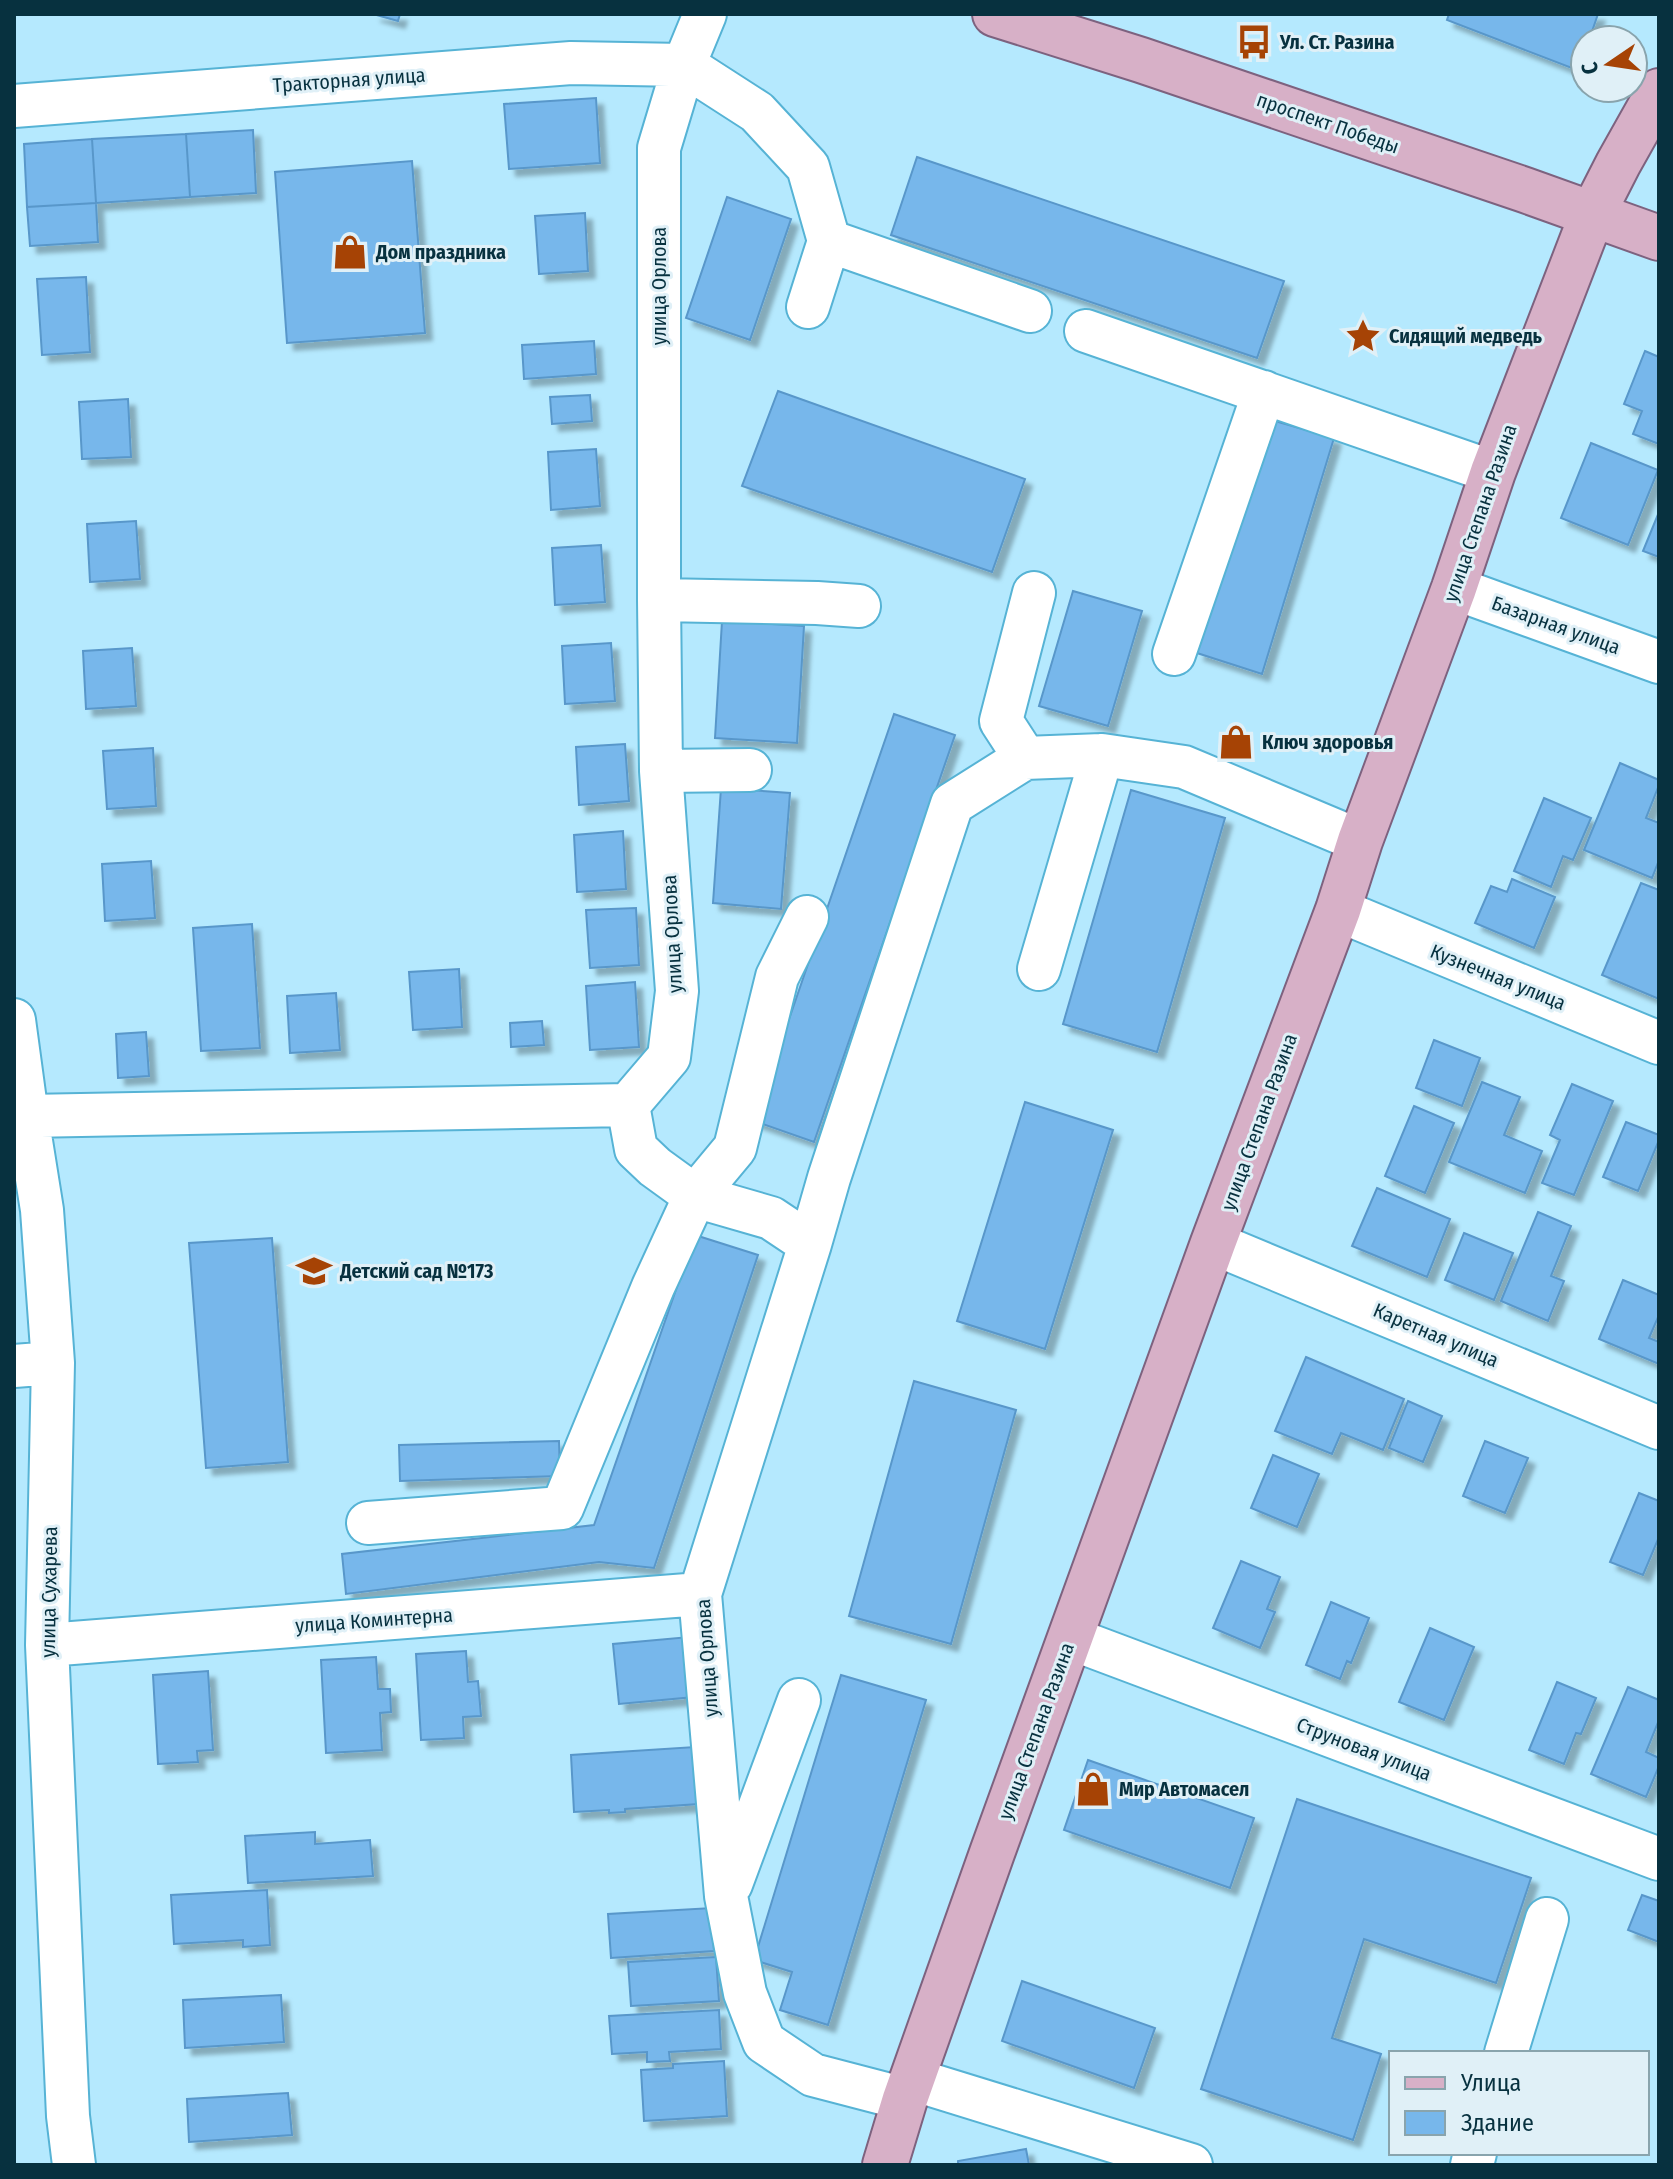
<svg xmlns="http://www.w3.org/2000/svg" width="1673" height="2179" viewBox="0 0 1673 2179" font-family="'Fira Sans Condensed',sans-serif">
	<defs>
		<filter id="shadow"><feDropShadow dx="7" dy="7" stdDeviation="2" flood-color="#0004"/></filter>
	</defs>
	<rect width="100%" height="100%" fill="#b5e9fe"/>
	<!-- building -->
	<path fill="#77b7eb" stroke="#5897ca" stroke-width="2" filter="url(#shadow)" d="M373 14H400L398 21Z
		M1449 14H1598L1589 40H1585V49L1577 70 1447 20Z
		M596 98 600 163 509 169 504 104Z
		M253 130 256 193 190 197 186 134Z
		M186 134 190 197 96 203 92 139Z
		M92 139 96 203 27 207 24 144Z
		M917 157 1284 281 1257 358 891 235Z
		M412 161 425 333 287 343 275 172Z
		M727 197 791 219 750 340 686 318Z
		M96 203 98 242 30 246 27 207Z
		M585 213 588 271 539 274 535 216Z
		M86 277 90 352 42 355 37 279Z
		M594 341 596 374 524 379 522 345Z
		M1645 351 1659 357V444L1633 434 1642 411 1624 404Z
		M778 391 1025 479 992 572 742 486Z
		M590 395 592 421 552 424 550 397Z
		M128 399 131 457 82 459 79 402Z
		M1268 419 1334 438 1262 674 1197 653Z
		M1591 443 1658 470 1628 545 1561 518Z
		M596 449 600 506 551 510 548 452Z
		M1659 512V557L1643 551Z
		M136 521 140 579 90 582 87 524Z
		M601 545 605 602 555 605 552 548Z
		M1073 591 1142 611 1108 726 1039 706Z
		M722 621 804 626 797 743 715 738Z
		M611 643 615 701 565 704 562 646Z
		M132 648 136 706 86 709 83 651Z
		M894 714 955 735 814 1142 754 1121Z
		M625 744 629 801 579 805 576 747Z
		M153 748 156 806 107 809 103 751Z
		M1620 763 1659 780V785L1646 818 1659 823V860L1652 878 1584 850Z
		M721 788 790 793 781 909 713 903Z
		M1131 790 1225 818 1157 1052 1063 1024Z
		M1544 798 1591 818 1573 860 1563 856 1551 887 1514 871Z
		M623 831 626 889 577 892 574 835Z
		M151 861 155 918 105 921 102 864Z
		M1512 879 1555 897 1534 948 1475 923 1491 886 1507 892Z
		M1641 883 1659 890V999L1602 975Z
		M636 908 639 965 590 968 586 910Z
		M252 924 260 1048 201 1051 193 928Z
		M459 969 462 1027 413 1030 409 972Z
		M635 982 639 1047 590 1050 586 986Z
		M336 993 340 1050 290 1053 287 996Z
		M542 1021 544 1045 511 1047 510 1023Z
		M146 1032 149 1076 118 1078 116 1034Z
		M1434 1040 1480 1058 1462 1106 1416 1088Z
		M1482 1082 1520 1097 1504 1135 1542 1151 1525 1193 1449 1162Z
		M1572 1084 1613 1101 1574 1195 1542 1183 1560 1140 1550 1135Z
		M1025 1102 1113 1130 1045 1349 957 1321Z
		M1414 1106 1454 1123 1425 1193 1385 1176Z
		M1626 1122 1659 1135V1140L1638 1191 1603 1177Z
		M1377 1188 1450 1219 1427 1277 1352 1246Z
		M1538 1212 1571 1226 1551 1276 1564 1281 1548 1321 1501 1301Z
		M1464 1233 1513 1253 1494 1300 1445 1280Z
		M695 1235 758 1255 654 1568 599 1562 346 1594 342 1554 594 1525Z
		M272 1238 288 1462 206 1468 189 1243Z
		M1623 1280 1659 1295V1315L1649 1338 1659 1342V1364L1599 1339Z
		M1306 1357 1404 1399 1383 1450 1341 1433 1332 1454 1275 1431Z
		M914 1381 1016 1410 951 1644 849 1616Z
		M1408 1401 1442 1416 1423 1462 1389 1448Z
		M559 1441 560 1476 400 1481 399 1445Z
		M1485 1441 1528 1458 1505 1513 1463 1496Z
		M1273 1455 1319 1474 1297 1527 1251 1508Z
		M1639 1493 1659 1501V1537L1643 1575 1610 1562Z
		M1241 1561 1280 1577 1267 1609 1275 1612 1260 1648 1213 1628Z
		M1331 1602 1369 1618 1351 1663 1347 1661 1340 1679 1306 1665Z
		M1430 1628 1474 1647 1444 1720 1399 1702Z
		M689 1637 694 1697 619 1704 613 1644Z
		M466 1651 468 1682 478 1681 481 1716 463 1717 464 1738 421 1740 416 1654Z
		M376 1657 378 1689H390L391 1712 380 1713 382 1750 326 1753 321 1660Z
		M208 1671 213 1750 197 1751 198 1762 158 1764 153 1675Z
		M841 1675 926 1700 828 2025 780 2010 792 1972 754 1960Z
		M1557 1682 1596 1698 1581 1734 1576 1733 1564 1764 1529 1750Z
		M1628 1687 1659 1700V1720L1646 1752 1659 1758V1766L1646 1797 1591 1774Z
		M695 1747 699 1804 625 1809V1812L609 1813V1810L574 1812 571 1755Z
		M1088 1760 1254 1818 1230 1888 1064 1830Z
		M1297 1799 1531 1878 1496 1983 1364 1939 1332 2038 1381 2054 1353 2140 1201 2089Z
		M315 1832V1844L370 1840 373 1876 248 1883 245 1836Z
		M267 1890 270 1945 243 1947V1940L174 1944 171 1895Z
		M1642 1895 1659 1901V1942L1628 1930Z
		M712 1908 714 1951 611 1958 608 1914Z
		M716 1957 719 2001 631 2006 628 1962Z
		M1022 1981 1155 2028 1134 2088 1002 2041Z
		M281 1995 284 2042 185 2048 183 2000Z
		M719 2010 721 2049 669 2052 670 2061 647 2062V2052L612 2054 609 2016Z
		M724 2061 727 2116 644 2121 641 2070 673 2068V2064Z
		M288 2093 292 2135 189 2142 187 2099Z
		M1026 2149 1029 2165H958V2161Z"/>
	<g fill="none" stroke-linecap="round" stroke-linejoin="round">
		<!-- minor casing -->
		<g stroke="#56b3d5" stroke-width="46">
			<path id="minor" d="M684 65 757 112 808 167 829 241 808 307
				M14 106 571 63 684 65
				M829 241 1030 311
				M1086 331 1493 472
				M1454 588 1659 662
				M659 600 817 603 859 606
				M1174 654 1264 392
				M1025 758 1001 721 1034 593
				M661 771 750 770
				M1338 910 1659 1043
				M1039 969 1102 755
				M14 1020 27 1116 42 1210 53 1363 47 1645 68 2116 74 2165
				M628 1105 636 1149 655 1167 695 1196 771 1218 810 1244 700 1594 726 1896 745 1993 764 2042 813 2075 905 2099
				M628 1105 669 1057 677 991 661 771 659 600V148L684 65 705 14
				M27 1116 628 1105
				M1213 1243 1659 1428
				M810 1244 829 1178 952 804 1025 758 1102 755 1184 767 1360 841
				M14 1366 53 1363
				M368 1523 562 1508 653 1287 695 1196 735 1148 777 977 807 917
				M1070 1638 1659 1859
				M47 1645 700 1594
				M731 1884 799 1700
				M1506 2053 1547 1919
				M912 2079 1191 2165
				M1472 2165 1475 2153"/>
		</g>
		<!-- major casing -->
		<g stroke="#7d627f" stroke-width="48">
			<path id="major" d="M995 14 1141 60 1525 190 1659 238
				M885 2165 905 2099 992 1853 1213 1243 1338 910 1360 841 1454 588 1493 472 1592 215 1618 164 1659 91"/>
		</g>
		<!-- minor -->
		<use href="#minor" stroke="#fff" stroke-width="42"/>
		<!-- major -->
		<use href="#major" stroke="#d7b0c7" stroke-width="44"/>
	</g>
	<!-- icons -->
	<defs>
		<g id="bus-bare" transform="scale(2.76)"><path d="M-5-6H5V4H4V6H2V4H-2V6H-4V4H-5ZM-3.5-4V0h7V-4ZM-3.5 1.2v1.5H-2V1.2ZM2 1.2v1.5H3.5V1.2Z" fill="#a64305" stroke="#e0f0f7" stroke-width="2.5" paint-order="stroke"/></g>
		<g id="shop-bare" transform="scale(2.76)"><path d="M-5-2.5h2.3a2.7 3.5 0 0 1 5.4 0H5L5.5 6h-11ZM-1.5-2.5h3a1.5 2.3 0 0 0-3 0Z" fill="#a64305" stroke="#e0f0f7" stroke-width="2.5" paint-order="stroke"/></g>
		<g id="sight-bare" transform="scale(2.76)"><path d="M0-6L1.8-2.2L6-1.7L2.9 1.2L3.7 5.4L0 3.3L-3.7 5.4L-2.9 1.2L-6-1.7L-1.8-2.2Z" fill="#a64305" stroke="#e0f0f7" stroke-width="2.5" paint-order="stroke"/></g>
		<g id="school-bare" transform="scale(2.76)"><path d="M0-5L7-2L0 1L-7-2ZM-4 1L0 2.5L4 1V4Q0 6-4 4Z" fill="#a64305" stroke="#e0f0f7" stroke-width="2.5" paint-order="stroke"/></g>
	</defs>
	<g fill-rule="evenodd">
		<use href="#bus-bare" x="1254" y="42"/>
		<use href="#shop-bare" x="350" y="252"/>
		<use href="#sight-bare" x="1363" y="336"/>
		<use href="#shop-bare" x="1236" y="742"/>
		<use href="#school-bare" x="314" y="1271"/>
		<use href="#shop-bare" x="1093" y="1789"/>
	</g>
	<g text-anchor="middle" stroke-width="6" stroke-linejoin="round" paint-order="stroke">
		<!-- poi labels -->
		<g font-size="20" font-weight="bold" fill="#07313f" stroke="#e0f0f7" text-anchor="start">
			<text x="1280" y="49">Ул. Ст. Разина</text>
			<text x="376" y="259">Дом праздника</text>
			<text x="1389" y="343">Сидящий медведь</text>
			<text x="1262" y="749">Ключ здоровья</text>
			<text x="340" y="1278">Детский сад №173</text>
			<text x="1119" y="1796">Мир Автомасел</text>
		</g>
		<!-- street labels -->
		<g font-size="20" fill="#07313f" stroke="#e0f0f7">
			<text transform="translate(349 80) rotate(-4)" y="7">Тракторная улица</text>
			<text transform="translate(1328 123) rotate(19)" y="7">проспект Победы</text>
			<text transform="translate(659 286) rotate(-90)" y="7">улица Орлова</text>
			<text transform="translate(1480 513) rotate(-71)" y="7">улица Степана Разина</text>
			<text transform="translate(1556 625) rotate(20)" y="7">Базарная улица</text>
			<text transform="translate(672 934) rotate(-93)" y="7">улица Орлова</text>
			<text transform="translate(1498 977) rotate(22)" y="7">Кузнечная улица</text>
			<text transform="translate(1259 1122) rotate(-70)" y="7">улица Степана Разина</text>
			<text transform="translate(1436 1335) rotate(23)" y="7">Каретная улица</text>
			<text transform="translate(49 1592) rotate(-89)" y="7">улица Сухарева</text>
			<text transform="translate(374 1620) rotate(-4)" y="7">улица Коминтерна</text>
			<text transform="translate(707 1658) rotate(-94)" y="7">улица Орлова</text>
			<text transform="translate(1036 1731) rotate(-70)" y="7">улица Степана Разина</text>
			<text transform="translate(1364 1749) rotate(21)" y="7">Струновая улица</text>
		</g>
	</g>
	<!-- border -->
	<rect width="1673" height="2179" fill="none" stroke="#07313f" stroke-width="32"/>
	<!-- legend -->
	<rect x="1389" y="2051" width="260" height="104" fill="#e0f0f7" stroke="#89a4ad" stroke-width="2"/>
	<rect x="1405" y="2077" width="40" height="12" fill="#d7b0c7" stroke="#89a4ad" stroke-width="2"/>
	<text x="1461" y="2091" font-size="24" fill="#07313f">Улица</text>
	<rect x="1405" y="2111" width="40" height="24" fill="#77b7eb" stroke="#89a4ad" stroke-width="2"/>
	<text x="1461" y="2131" font-size="24" fill="#07313f">Здание</text>
	<!-- north arrow -->
	<g transform="translate(1609 64) rotate(257)"><circle r="38" fill="#e0f0f7" stroke="#89a4ad" stroke-width="2"/>
	<path d="M0-6L14 30L0 20L-14 30Z" fill="#a64305"/>
	<text y="-12" font-size="22" font-weight="bold" text-anchor="middle" fill="#07313f">С</text>
	</g>
</svg>
